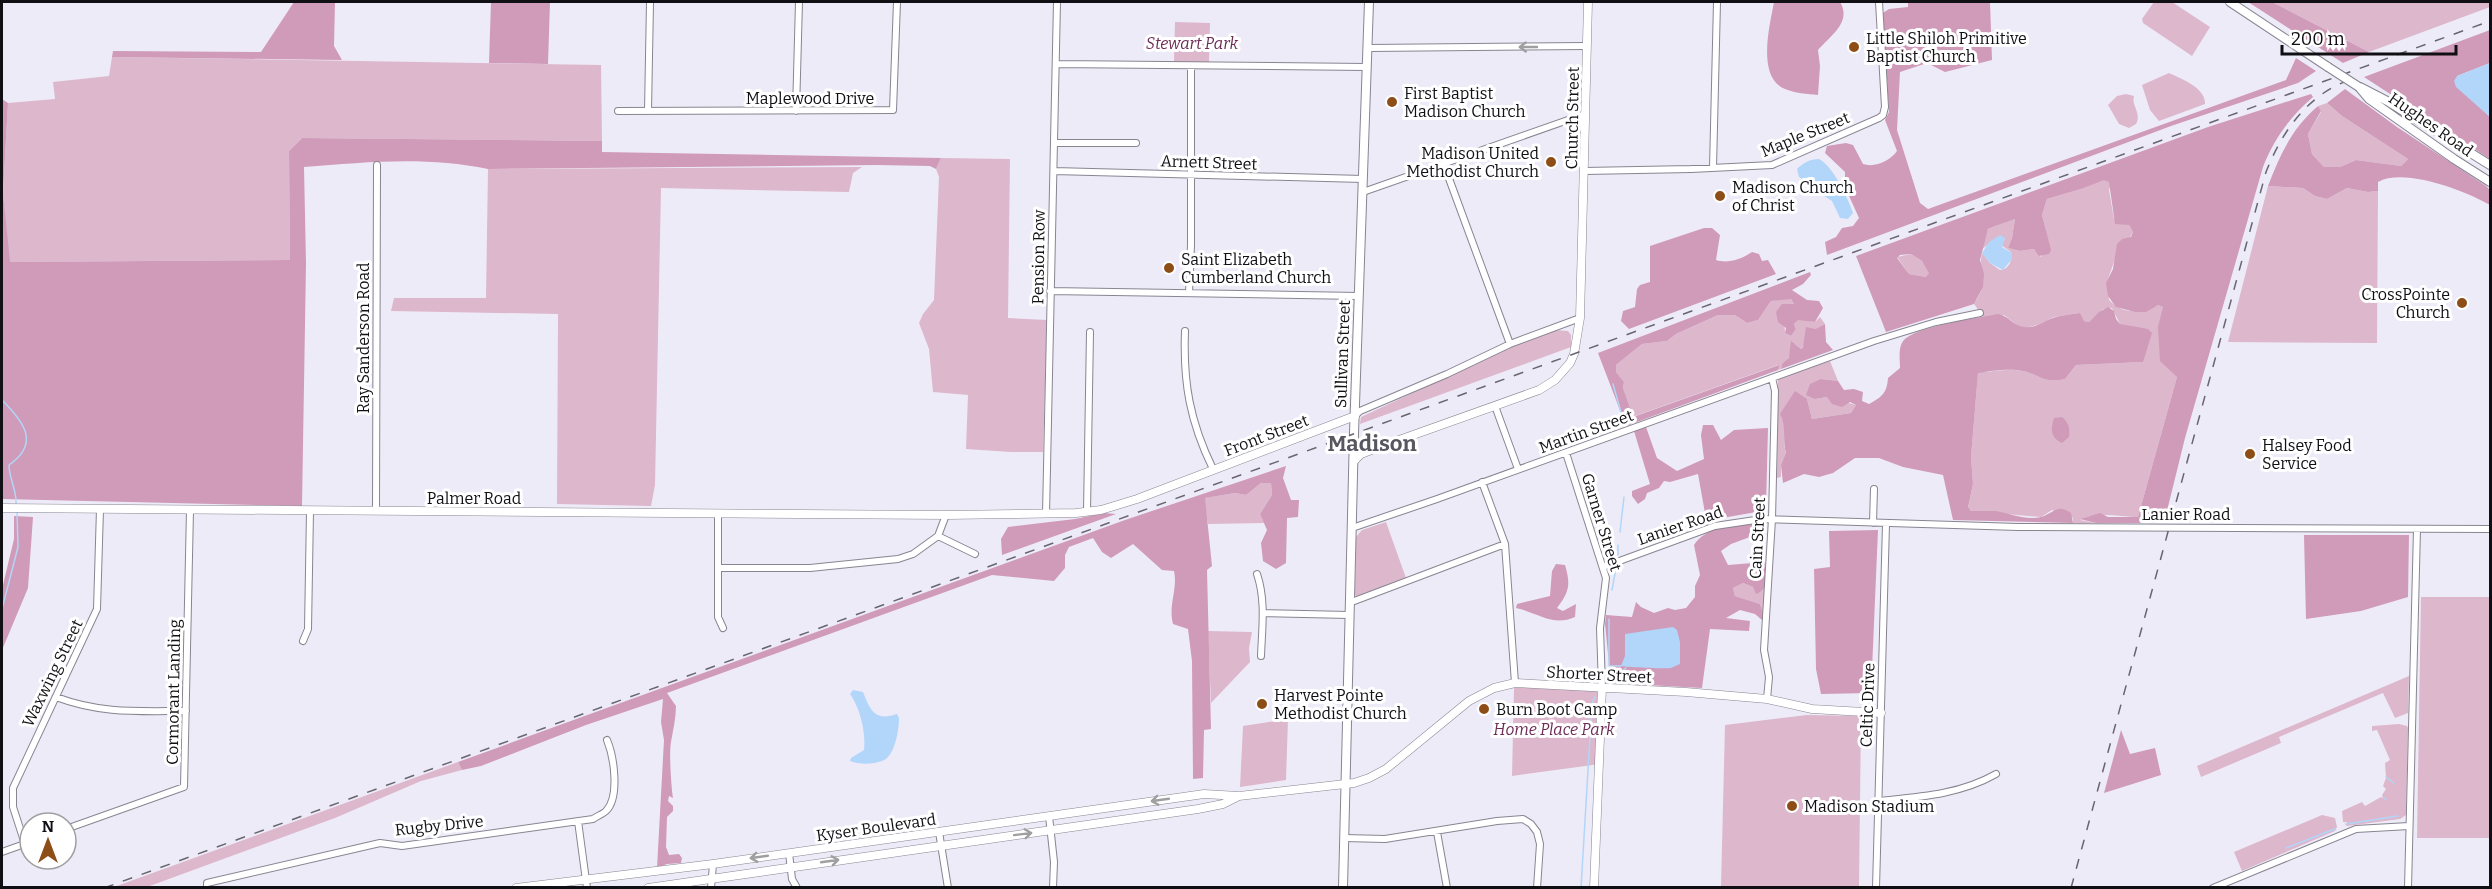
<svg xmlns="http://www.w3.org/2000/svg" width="2492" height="889" viewBox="0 0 2492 889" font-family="Bitter,serif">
	<rect width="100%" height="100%" fill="#eeebf8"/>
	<!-- green -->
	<path fill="#ddb7cc" d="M2154 2H2172L2210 27 2192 56 2143 23 2142 19Z
		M2272 2H2490V7L2369 52Z
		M1175 22 1210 23 1209 63 1174 62Z
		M112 57 601 65 602 141 302 138 289 151 290 260 9 262 3 193 8 103 55 99 53 82 109 76Z
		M2169 73C2182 79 2206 88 2205 104L2159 121 2150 110 2142 85Z
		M2126 94 2134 96C2131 106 2142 113 2136 124L2129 128 2119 124 2108 105 2117 96Z
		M2327 103 2342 116 2408 159 2401 166 2356 160 2340 167H2324L2312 154 2308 134 2321 112 2318 106Z
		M941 158 1010 159 1008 318 1047 320 1043 452H1011L966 449 968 395 933 392 929 349 919 323 923 314 934 300 939 177 936 169Z
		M862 167 853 173 849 192 661 188 655 485 651 506 557 504 558 314 391 311 394 298H486L488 169Z
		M2101 180H2107L2111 184 2109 190 2114 219 2129 225 2133 232 2129 239H2122L2108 279 2109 300C2125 316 2139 312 2158 305L2164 307 2177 377 2138 517C2120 517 2094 511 2080 520L2096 523H2073V518L2052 510 2041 517 1971 511 1968 507 1973 484 1971 457 1978 372C1991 372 2010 368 2023 371 2041 375 2042 384 2065 379L2076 365 2143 362 2133 328 2120 324 2112 308 2103 309 2089 322 2084 321 2079 313 2054 317 2040 324 2026 328 2020 327 2004 315 1984 318 1974 304C1992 276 1977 277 1982 253L1990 263 2000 270C2009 270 2013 259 2011 252L2001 245 2005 239 1997 238 1982 249 1988 229C1997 225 2005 223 2015 219L2012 238 2008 248 2020 251 2034 249 2041 257 2049 244 2042 215 2047 199 2081 189Z
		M2268 186 2303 188 2315 196 2327 199 2347 188 2368 192 2378 191 2377 343 2228 342Z
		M1911 254 1922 261 1930 272 1926 277 1909 274 1897 257Z
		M1786 298 1791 299 1794 304H1783L1785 333 1791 336 1796 329 1794 324 1798 319 1815 322 1820 317 1825 324 1815 329 1801 349 1795 344 1787 362 1782 364 1781 369 1778 370V365L1632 417 1623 388 1624 382 1616 372V365L1642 344 1667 341 1676 334 1718 315H1735L1747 323 1758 320 1771 301Z
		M1555 330 1568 331 1571 335V347L1360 424 1361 417 1513 346Z
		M1830 361 1838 381 1821 379 1815 399 1827 397 1856 405 1851 413 1812 419 1807 399 1785 422 1784 445 1786 454 1781 465V477L1777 478 1778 379Z
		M1261 483H1271L1272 495 1260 514 1264 523 1208 524 1204 498 1235 493 1246 495Z
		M1386 522 1406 578 1358 597 1355 595 1356 537 1362 530Z
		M1743 583 1753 587H1766L1763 613 1760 604 1735 596 1733 588Z
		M2421 597H2490V838H2417Z
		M1208 631 1252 632 1249 648 1250 662 1211 703Z
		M2409 676 2408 713 2395 718 2383 693 2279 737 2281 743 2201 777 2197 766Z
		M1514 687 1602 690 1600 764 1512 776Z
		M1807 715 1861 716 1859 887H1721L1725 725Z
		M1288 719 1286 780 1240 787 1243 726Z
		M2399 724 2407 726 2408 728 2406 815 2400 819 2347 826 2344 823 2346 824 2347 822H2343L2342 811 2362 802 2365 806 2381 797 2383 798 2382 795 2386 789 2383 786 2386 778 2385 763 2390 760 2377 730 2372 731V726Z
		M458 762 462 770 421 781 335 818 147 887H114Z
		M2322 815 2335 818 2337 827 2335 831 2242 871 2234 852Z"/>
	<!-- forest -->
	<path fill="#d09ab9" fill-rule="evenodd" d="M294 2H335L334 46 342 60 112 57 113 51 261 52Z
		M491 2H550L548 64 489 63Z
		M1774 2H1840C1852 22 1831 35 1818 50L1820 66 1818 95C1808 94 1794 93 1785 89 1756 77 1770 25 1774 2Z
		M1908 2H1990L1992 60 1945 72 1927 63 1900 72 1897 130 1920 203 1928 209 2286 80 2296 58 2316 71 2298 83 2171 126 1827 255 1825 242 1836 237 1842 228 1853 226 1859 218 1845 187V172L1825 153 1827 146 1846 143 1853 145 1863 164C1875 168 1890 161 1897 151L1885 120 1889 112 1883 13 1889 9 1908 7Z
		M2248 2H2272L2369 52 2343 63Z
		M2490 30V63L2457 76 2476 104 2490 117V159L2364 77Z
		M2345 89 2397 127 2486 186 2490 190V205C2466 191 2404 167 2378 182V191L2368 192 2347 188 2327 199 2315 196 2303 188 2268 186C2280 155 2292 128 2318 106L2321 111 2308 134 2312 154 2324 167H2340L2356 160 2401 166 2408 159 2342 116 2327 103Z
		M2311 94 2313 97C2290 117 2274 139 2263 167L2185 438 2164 523H2096L2080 519 2100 513 2108 517H2138L2177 377 2160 361 2158 327 2163 307 2158 305 2146 312H2135L2116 307 2108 296 2106 283 2113 269 2117 244 2122 239 2131 237 2133 232 2129 225 2115 224 2109 182 2104 180 2081 189 2047 199 2042 215 2051 250 2049 254 2039 256 2034 249 2020 251 2008 248 2012 238 2015 219C2005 223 1997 225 1988 229L1980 260 1984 274 1983 287 1974 304 1886 332 1856 256 2208 127ZM1911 254 1922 261 1929 273 1926 277 1909 274 1897 258 1900 255Z
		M2 99 8 103 3 193 10 262 290 260 289 151 302 138 602 141V152L941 158 936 169 930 166 877 165 488 169C427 156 366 162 304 167L306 263 302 506 2 499Z
		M1704 228H1712L1720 235 1716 260C1728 264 1742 259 1752 252L1759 254 1762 261 1768 260 1776 274 1629 329 1621 321 1623 311 1635 307 1637 289 1640 285 1650 282V246Z
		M1810 272 1811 275 1803 284 1792 290 1807 300 1819 301 1823 308 1815 322 1798 320 1794 324 1796 329 1791 336 1785 333 1786 328 1778 322 1776 312 1782 304H1794L1791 299 1771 301 1758 320 1747 323 1735 315H1718L1676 334 1667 341 1642 344 1616 365V372L1624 382 1623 388 1633 417 1779 365 1778 370 1626 426 1598 353Z
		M2108 307 2114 311 2116 319 2120 324 2148 329 2152 333 2143 362 2076 365 2065 379C2042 384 2041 375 2023 371 2010 368 1990 371 1978 373L1971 457 1973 484 1968 507 1971 511C1979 511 1987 511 1995 511 2009 513 2027 521 2041 517 2054 513 2057 503 2071 513L2073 523 1953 520 1943 475 1903 467 1879 458H1855L1833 473 1819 477 1804 474 1783 483 1781 465 1786 453C1782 440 1787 426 1780 414L1795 391 1807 399 1812 419 1851 413 1856 405 1850 402 1842 407 1832 404 1827 397 1815 399 1806 395 1810 384 1821 379 1838 381 1844 390 1854 389 1863 392 1862 401 1869 404C1882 397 1887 393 1888 378L1900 368C1900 360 1898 348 1903 341 1915 326 1979 318 1998 314 2009 316 2014 326 2024 327 2035 329 2045 320 2056 317 2063 315 2072 314 2080 313L2084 321 2089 322 2099 312Z
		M1825 324 1826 342 1833 350 1781 369 1782 364 1789 358 1791 341 1801 349 1803 347 1806 327 1815 329Z
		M2062 417C2069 423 2070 428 2069 437L2062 443C2051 438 2050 430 2054 418Z
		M1703 425H1713L1721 440 1734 430 1768 428 1766 507 1762 511 1711 520 1705 513 1698 474 1670 482 1664 481 1659 488 1647 493 1645 499 1638 504 1632 496V491L1650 484 1634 431 1646 427 1657 458 1677 471 1704 459 1701 435Z
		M1286 466 1283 478 1291 500H1299L1298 517 1287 518 1286 563 1276 569 1263 561 1261 543 1267 530 1260 514 1272 495 1271 483H1261L1246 495 1235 493 1205 498 1212 566 1207 570 1211 729 1204 730 1203 778 1193 779 1192 661 1188 629 1173 624C1168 605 1178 589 1174 571L1162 570 1133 544 1111 558 1102 552 1093 538 1069 547 1065 555V568L1054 581 992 575 667 693 676 706C676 718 673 730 671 742 669 752 671 785 673 798L669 796 668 801 673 806V811L667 817 666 847 669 855 679 854 682 858 681 863 667 864 657 868 664 740 661 722 663 699 586 725 481 766 462 770 458 762 1125 520Z
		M1104 513 1116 514 1002 555 1001 539 1008 527 1075 519Z
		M14 516 33 517 28 588 2 650V589L14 539Z
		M1749 522 1758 525V534L1731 544 1721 551 1728 565 1765 562C1765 575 1770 589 1756 594L1753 587 1743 583 1733 588 1735 596 1760 604 1763 613 1762 620 1755 614 1740 610 1726 618 1750 621 1749 631 1710 629 1702 688 1611 683 1605 624 1606 615 1632 617 1636 602 1641 607 1654 613 1668 608 1675 610 1686 608 1695 597V586L1700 575 1694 545C1706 527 1729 526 1749 522Z
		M1878 530 1871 693 1821 694 1816 669 1814 569 1830 567 1829 531Z
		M2304 535H2409L2408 597 2361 611 2306 619Z
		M1556 564 1565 565C1571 585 1569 592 1557 608L1563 611 1576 604 1575 617C1553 627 1539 613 1516 608L1517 604 1550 596 1552 571Z
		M2121 730 2130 754 2155 748 2161 775 2104 793Z"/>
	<!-- water -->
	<path fill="#b2d6f9" d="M2490 63V117L2456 87 2454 81 2457 76Z
		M1819 159C1833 166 1848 198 1853 213L1848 219 1840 218 1832 201 1810 187V184L1799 177 1797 169C1803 163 1810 159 1819 159Z
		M2000 235 2005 238 2002 247 2012 253V259L2003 270 1990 263 1982 253 1989 242Z
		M1673 627 1677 630 1680 642V664C1677 665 1674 667 1671 668 1666 669 1624 667 1621 666L1625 656V634Z
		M853 690 863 692C870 709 874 722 897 714L899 718C899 729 896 748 888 757 881 765 859 765 850 761L851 758 864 750C866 732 860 708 850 694Z"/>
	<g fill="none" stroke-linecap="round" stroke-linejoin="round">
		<!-- stream -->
		<path stroke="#b2d6f9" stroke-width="1.5" d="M1613 384 1624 423
			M2 400C23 421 41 443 9 465 9 479 17 490 16 504
			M1620 532 1624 497
			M1618 555V545
			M1612 590 1616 568
			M2 609 18 547 17 512
			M1609 619V666H1621
			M1613 678 1626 668
			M2386 777 2394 783
			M2384 798 2386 800
			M2347 824 2398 816
			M2286 848 2335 829
			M1581 888 1592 703 1595 697"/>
		<!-- minor casing -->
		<g stroke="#888591" stroke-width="8">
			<path id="minor" d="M1368 48 1587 46
				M1056 64 1367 67
				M618 111 893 110 897 2
				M648 111 650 2
				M796 111 799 2
				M1054 143H1136
				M1444 165 1510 344
				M1713 168 1717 2
				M1054 171 1363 179
				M1584 171 1691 169 1772 165 1879 118 1883 115 1885 107 1879 2
				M1363 192 1585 114
				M1050 291 1359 296
				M1189 293 1191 245V66
				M1185 331C1183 383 1190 422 1213 469
				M1495 406 1518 469
				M1355 416 1360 411 1447 374 1510 344 1580 318
				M1566 453 1606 578 1600 628 1602 687
				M1482 482 1505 544 1515 683
				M376 511 377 165
				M1087 512 1090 332
				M718 514V617L723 628
				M1046 514 1057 2
				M1873 523 1874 489
				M1352 528 1437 499 1874 341 1936 322 1980 313
				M938 536 975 554
				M1603 567 1715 526 1762 519 2018 527 2490 529
				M718 568H810L898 559 913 554 938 536 946 515
				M1257 574C1266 601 1262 628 1261 656
				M1349 603 1505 544
				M1263 613 1349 615
				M303 641 308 629 310 511
				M56 697C101 714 139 711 186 711
				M1767 699 1769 677 1764 650 1772 519 1775 391 1772 378
				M1878 801C1918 797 1959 795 1996 774
				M1049 816 1054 862 1053 888
				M578 821 587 888
				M66 829 184 787 190 510
				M939 832 948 888
				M1437 832 1447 888
				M1344 838 1385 839 1497 821 1523 819 1531 824 1537 832 1540 844 1537 888
				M25 844 13 807V788L97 609 100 509
				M2 852 30 842
				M789 853 792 879 797 888
				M207 888V883L380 843 402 846 593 819C597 816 603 814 606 811 620 797 614 757 607 740
				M711 888 713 864
				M1876 888 1886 524
				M2213 888 2356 829 2409 826
				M2408 888 2417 529"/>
		</g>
		<!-- tertiary casing -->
		<g stroke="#888591" stroke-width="9">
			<path id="tertiary" d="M1354 461 1361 454 1374 449 1539 390 1555 380 1570 363 1574 354 1580 318 1588 2
				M2 508 946 515 1076 513 1101 510 1137 499 1355 416
				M516 888 713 864 1204 794 1239 796 1354 783 1369 778 1386 769 1469 701 1494 688 1515 683 1686 692 1767 699 1812 709 1881 713
				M648 888 1198 809 1223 804 1239 796
				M1594 888 1602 687"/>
		</g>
		<!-- secondary casing -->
		<g stroke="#888591" stroke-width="10">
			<path id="secondary" d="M2230 2 2328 67
				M2359 87 2369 99 2454 159 2490 182
				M2360 87 2389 102 2490 165
				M1343 888 1354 433 1369 2"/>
		</g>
		<!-- minor -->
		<use href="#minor" stroke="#fff" stroke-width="6"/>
		<!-- tertiary -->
		<use href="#tertiary" stroke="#fff" stroke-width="8"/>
		<!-- secondary -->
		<use href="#secondary" stroke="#fff" stroke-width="8"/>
		<!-- rail -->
		<path stroke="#67656d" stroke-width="1.5" stroke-dasharray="10 10" stroke-linecap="butt" d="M104 888 2490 21
			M2071 888 2266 172C2281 134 2306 96 2347 81"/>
		<!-- secondary-bridge casing -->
		<g stroke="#888591" stroke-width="10" stroke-linecap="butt">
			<path id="secondary-bridge" d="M2328 67 2359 87"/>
		</g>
		<!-- secondary-bridge -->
		<use href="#secondary-bridge" stroke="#fff" stroke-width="8"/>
	</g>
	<!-- one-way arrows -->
	<defs><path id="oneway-shaft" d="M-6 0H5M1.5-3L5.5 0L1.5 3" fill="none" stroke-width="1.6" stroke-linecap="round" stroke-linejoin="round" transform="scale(1.5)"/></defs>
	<g stroke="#9f9fa1">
		<use href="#oneway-shaft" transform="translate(1528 47) rotate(180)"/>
		<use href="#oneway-shaft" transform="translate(1160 800) rotate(172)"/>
		<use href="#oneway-shaft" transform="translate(1023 834) rotate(-7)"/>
		<use href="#oneway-shaft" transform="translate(759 857) rotate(172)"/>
		<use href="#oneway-shaft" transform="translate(830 861) rotate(-8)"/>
	</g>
	<!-- markers -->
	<g fill="#8d4d17" stroke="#fff" stroke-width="2">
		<circle cx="1854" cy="47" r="6"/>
		<circle cx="1392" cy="102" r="6"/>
		<circle cx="1551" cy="162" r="6"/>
		<circle cx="1720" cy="196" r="6"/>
		<circle cx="1169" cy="268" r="6"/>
		<circle cx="2462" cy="303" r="6"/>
		<circle cx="2250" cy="454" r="6"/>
		<circle cx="1262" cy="704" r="6"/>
		<circle cx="1484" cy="709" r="6"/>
		<circle cx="1792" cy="806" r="6"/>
	</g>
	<g text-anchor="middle" stroke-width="6" stroke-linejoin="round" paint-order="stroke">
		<!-- poi labels -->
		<g font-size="16" fill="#100f13" stroke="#fff" text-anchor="start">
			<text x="1866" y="44">Little Shiloh Primitive<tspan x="1866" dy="18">Baptist Church</tspan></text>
			<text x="1404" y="99">First Baptist<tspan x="1404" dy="18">Madison Church</tspan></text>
			<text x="1539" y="159" text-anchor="end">Madison United<tspan x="1539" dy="18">Methodist Church</tspan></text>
			<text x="1732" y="193">Madison Church<tspan x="1732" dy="18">of Christ</tspan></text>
			<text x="1181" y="265">Saint Elizabeth<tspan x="1181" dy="18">Cumberland Church</tspan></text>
			<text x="2450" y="300" text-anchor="end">CrossPointe<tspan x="2450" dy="18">Church</tspan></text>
			<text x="2262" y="451">Halsey Food<tspan x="2262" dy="18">Service</tspan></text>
			<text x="1274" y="701">Harvest Pointe<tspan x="1274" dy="18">Methodist Church</tspan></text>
			<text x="1496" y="715">Burn Boot Camp</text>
			<text x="1804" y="812">Madison Stadium</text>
		</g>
		<!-- park labels -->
		<g font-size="16" font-style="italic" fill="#6c2b55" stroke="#fff">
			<text x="1192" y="49">Stewart Park</text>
			<text x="1554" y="735">Home Place Park</text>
		</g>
		<!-- street labels -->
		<g font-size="16" fill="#100f13" stroke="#fff">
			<text x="810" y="104">Maplewood Drive</text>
			<text transform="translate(1572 118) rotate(-89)" y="6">Church Street</text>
			<text transform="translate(2431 124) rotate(35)" y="6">Hughes Road</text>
			<text transform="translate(1805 134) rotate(-22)" y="6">Maple Street</text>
			<text transform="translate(1209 162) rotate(2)" y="6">Arnett Street</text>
			<text transform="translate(1038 257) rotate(-89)" y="6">Pension Row</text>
			<text transform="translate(363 338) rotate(-90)" y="6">Ray Sanderson Road</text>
			<text transform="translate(1342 354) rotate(-88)" y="6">Sullivan Street</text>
			<text transform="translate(1586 431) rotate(-20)" y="6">Martin Street</text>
			<text transform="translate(1266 435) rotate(-21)" y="6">Front Street</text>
			<text x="474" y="504">Palmer Road</text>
			<text x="2186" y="520">Lanier Road</text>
			<text transform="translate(1602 522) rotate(73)" y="6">Garner Street</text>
			<text transform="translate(1680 525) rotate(-19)" y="6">Lanier Road</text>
			<text transform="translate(1757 538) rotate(-87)" y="6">Cain Street</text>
			<text transform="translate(52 673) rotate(-64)" y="6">Waxwing Street</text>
			<text transform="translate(1599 674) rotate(3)" y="6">Shorter Street</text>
			<text transform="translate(173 692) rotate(-89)" y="6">Cormorant Landing</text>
			<text transform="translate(1867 705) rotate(-88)" y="6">Celtic Drive</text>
			<text transform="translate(439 825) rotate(-6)" y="6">Rugby Drive</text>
			<text transform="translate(876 827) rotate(-8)" y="6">Kyser Boulevard</text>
		</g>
		<!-- district labels -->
		<g font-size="22" font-weight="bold" fill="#585660" stroke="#fff">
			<text x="1372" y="451">Madison</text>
		</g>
	</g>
	<!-- border -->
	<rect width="2492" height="889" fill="none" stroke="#100f13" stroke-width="6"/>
	<!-- north arrow -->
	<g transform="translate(48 841)"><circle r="28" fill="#ffffff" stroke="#9f9fa1" stroke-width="1.5"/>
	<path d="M0-4.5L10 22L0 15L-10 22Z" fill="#8d4d17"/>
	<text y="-9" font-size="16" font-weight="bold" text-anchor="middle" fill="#100f13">N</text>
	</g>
	<!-- scale -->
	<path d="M2282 45v9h174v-9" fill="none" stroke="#100f13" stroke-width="3"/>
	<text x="2291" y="45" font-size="18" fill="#100f13" stroke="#ffffff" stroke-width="4.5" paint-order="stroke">200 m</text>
</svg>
